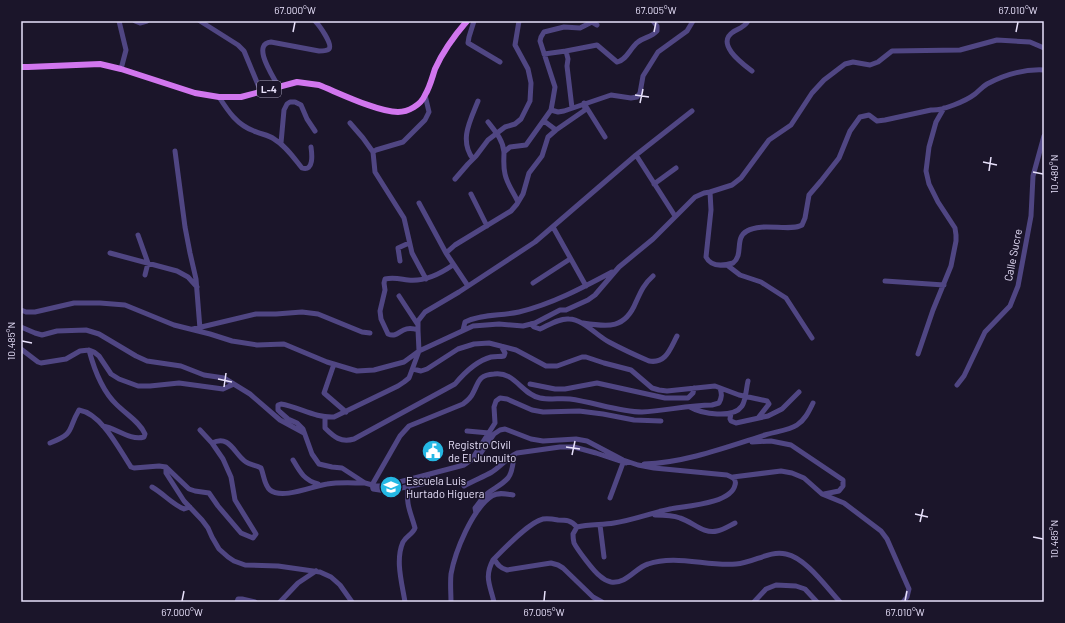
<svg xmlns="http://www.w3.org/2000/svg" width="1065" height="623" viewBox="0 0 1065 623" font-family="Barlow,sans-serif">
	<rect width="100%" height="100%" fill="#1b152a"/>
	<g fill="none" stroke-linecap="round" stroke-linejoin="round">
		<!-- minor -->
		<path stroke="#504683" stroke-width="5" d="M119 21 126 50 121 69
			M135 21 140 23 147 21
			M200 21 238 45 244 51 261 92
			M474 21 469 37 468 43 500 62
			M748 21C745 27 738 29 733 32 715 44 743 64 752 71
			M566 51 568 59 567 66 572 108
			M544 54 566 51 597 45 617 62C627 60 630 48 638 42 644 37 652 37 657 31V26L653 21
			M278 86C273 76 251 44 271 42L319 51C322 51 327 51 329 49 333 44 319 25 315 21
			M219 97C228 111 237 125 254 131 260 134 269 135 274 139 286 146 294 158 302 168 314 172 312 154 311 147
			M585 105 605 137
			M551 110 558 112 564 111 611 95 631 98 637 97 640 93 643 76 658 52 687 31 693 21
			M544 121 556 130
			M488 122C495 131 503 140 504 152 504 159 503 166 505 174 507 184 514 193 518 202
			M350 123 363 138 373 152 375 172 404 218 412 253 426 279
			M281 143 284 110 287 104 290 102H295L301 105 307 119 315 131
			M175 151 185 227 190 253 196 279 200 329
			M373 152 376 150 403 142 425 120 429 112 425 95
			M504 152 510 147 526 145 551 110 553 99 555 87 540 41 541 37 544 32 564 27 580 28 592 22 597 25
			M636 155 675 216
			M473 159C459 140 470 121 478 101
			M455 179 468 164 476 156 488 140 505 127 515 124 521 119 530 101 531 83 528 69 515 45 519 21
			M654 184 676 168
			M710 192 711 210 706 257C711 267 723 266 733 263 744 255 734 238 747 231 762 222 790 232 802 225L805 218 809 195 821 181 839 158 850 131 860 117 869 115 877 121 885 120 931 110C942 111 966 101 975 94 979 91 982 87 987 84 1004 75 1025 69 1044 70
			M471 194 487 226
			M419 203 446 253 468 286
			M553 227 586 286
			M138 235 148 263 145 275
			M110 253 177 271 188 277 197 287
			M446 253 455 245 511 211 517 204 523 194 529 173 542 156 548 137 556 130 585 110 584 103
			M400 261 398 248 409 243
			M727 265 740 275 761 282 786 298 812 338
			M885 281 944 285
			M533 283 570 259
			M399 296 418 325
			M21 310 26 312H35L74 303H100L125 305 174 325 210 334 232 341 257 345 284 344 327 362 357 371 374 370 404 362 419 351 418 330V321L425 312 459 292 535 242 636 155 692 111
			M583 323C609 327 625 329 636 302 641 291 644 284 653 276
			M531 324 534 327 540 329C549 325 559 318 569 319 583 319 597 336 609 342 622 349 635 355 649 361 666 364 670 349 677 336
			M21 327 35 333 42 335 57 331 86 330 99 334 136 356 147 361 181 366 204 375 224 378 250 394 280 420 304 433
			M193 329 256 314H276L302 312 318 314 362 332 370 333
			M418 330C400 324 400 339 388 334L381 319 380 311 385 290 384 283 385 279C394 277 400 279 408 280 425 282 440 274 453 265
			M463 330 465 322C481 314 501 316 519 312 552 304 582 288 612 272
			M21 349 38 362 41 363 66 359 80 351 89 350 94 352 99 356 111 374 119 379 138 386H150L179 383 223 389 234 384
			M89 350C94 369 102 391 117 405 126 414 140 422 145 434L144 437C130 441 116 428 103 426
			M918 354 933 310 951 266 956 241V235L955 228 938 202 929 184 926 171 929 147 936 122 944 108
			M334 364 324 393 346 412
			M413 369 421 371 427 369 458 349 474 344 489 343 516 350 546 366H557L582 357H586L604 363 631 370 652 388 659 390 667 391 715 386 739 395 767 401 769 404 758 418
			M530 384 555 389H565L597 383 665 398H688L693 393 694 388
			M957 385 964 376 985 332 1010 306 1018 286 1031 216 1033 176 1044 136
			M690 407C702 414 733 419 742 406 746 400 746 389 748 381
			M731 413 730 419 731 421 736 423 768 416 782 409 799 392
			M325 417V428C334 437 341 443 354 439L455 384C465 372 476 361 491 357 496 356 500 357 504 356L505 353 501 346
			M467 431 489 433
			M752 442 771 441 791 445 843 480V486L839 491 824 494
			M50 443C76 433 67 430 79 410 102 414 119 449 131 467L134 468 159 466 166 467 189 489 195 491 209 493 218 506 241 533 253 538 256 534 235 500 231 477 223 459 212 443 200 430
			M212 443C230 434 234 454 246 462 250 465 256 465 261 468 264 475 264 485 270 490 282 500 313 486 327 484 339 482 352 483 364 483
			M474 456 495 423 494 407 496 401 500 398 507 399 532 410 543 412 579 411 603 414 634 420 661 421
			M293 460C300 472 304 480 318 484
			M644 464C684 463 727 447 765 435 774 432 790 430 797 425 805 420 809 411 813 403
			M166 467V473L184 501 202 520 208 528 212 537 219 549 228 557 234 561 245 565 278 566 320 572 331 577 340 585 352 602
			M427 475 428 480 426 483 386 491 373 489 372 485 400 436 409 426 463 404C467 401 471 398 473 393 479 382 478 375 494 374 515 371 521 394 540 398 550 400 560 398 570 399 593 402 620 412 642 412 665 411 688 405 712 405L719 403C722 397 722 394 720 388
			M733 477 781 471 792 473 804 478 822 494 844 503 881 531 887 539 909 589 907 597 903 602
			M464 486C473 481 483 477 492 472 501 466 508 457 517 453L560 447H574L596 453 626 463
			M152 487C164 494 172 504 184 509L190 507
			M610 498 623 463
			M476 513 475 508C479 503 483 497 488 493 494 488 502 485 508 478 513 472 513 462 514 455
			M655 515C663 515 672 515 680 518 693 522 703 534 717 531 723 530 729 526 735 523
			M600 525 604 557
			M494 559C498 565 500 568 507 570L551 563 558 565 563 568 593 597 602 602
			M237 602 238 599H242L255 602
			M280 602 298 583 316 571
			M405 602C402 583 395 560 403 542 406 536 413 534 415 528 410 510 406 506 408 486
			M451 602C451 593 450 583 451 574 455 552 472 509 492 496 498 492 506 494 513 495
			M494 602C490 585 484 577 493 560 503 550 529 522 543 519 548 518 553 519 558 520 566 520 571 520 577 527
			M754 602 766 589 776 585 796 586 805 589 817 602
			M840 602C826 587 806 558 786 554 769 550 754 563 736 564 708 567 676 554 648 564 635 568 627 584 611 582 607 581 603 579 600 576 594 572 577 549 574 543 573 539 573 537 573 534L577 527C589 524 602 525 614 523 633 520 651 513 670 509 685 506 731 504 735 485 737 479 732 477 727 475L654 468 638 465 623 460 587 441 576 439 543 441 531 439 505 429 500 430 494 434 480 454 464 465 407 480 384 486H376L365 483 342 468 332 467 319 464 312 454 303 429 297 423 288 419 280 412 278 410V405L281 404C299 407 315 418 334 417L398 386 404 382 409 378 419 351 473 326 499 324 523 326 535 323 560 310H566L588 300 595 295 619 267 653 239 695 197 704 193 710 192 732 185 741 178 769 140 791 125 812 93 824 80 845 64 853 62 870 65 878 62 892 51 960 50 997 40 1030 42 1044 48"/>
		<!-- major -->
		<path stroke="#d176ee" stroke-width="6" d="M21 67H28L100 64 121 69 195 93 219 97H241L297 82 319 85C339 93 378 112 398 112 408 112 421 105 425 95 430 87 432 78 435 69 443 51 454 36 467 21"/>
	</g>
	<!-- ticks -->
	<path fill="none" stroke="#e8e1fb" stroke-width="1.5" d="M293 32 295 22M654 32 656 22M1016 32 1018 22M635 95 649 97M640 103 643 89M983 162 997 165M989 171 991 157M1033 172 1043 174M22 341 32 343M218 379 232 382M224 387 226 373M566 447 580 449M572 455 575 441M915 514 928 517M920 522 923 509M1033 537 1043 539M182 601 184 591M544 601 545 591M905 601 907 591"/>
	<!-- icons -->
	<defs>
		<g id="civic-disc" transform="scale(1.15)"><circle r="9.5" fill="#25b8e4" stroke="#1b152a"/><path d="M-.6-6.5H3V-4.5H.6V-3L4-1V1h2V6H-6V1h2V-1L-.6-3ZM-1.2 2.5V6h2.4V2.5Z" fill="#fff"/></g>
		<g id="school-disc" transform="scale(1.15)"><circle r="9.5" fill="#25b8e4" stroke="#1b152a"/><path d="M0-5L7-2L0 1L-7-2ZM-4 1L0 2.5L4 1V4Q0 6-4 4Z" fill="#fff"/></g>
	</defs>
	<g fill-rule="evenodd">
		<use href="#civic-disc" x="433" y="451"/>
		<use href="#school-disc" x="391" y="487"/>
	</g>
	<g text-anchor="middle" stroke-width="3" stroke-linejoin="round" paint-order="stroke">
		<!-- shield labels -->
		<rect fill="#1b152a" stroke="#aaa4bc" stroke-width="1" x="257" y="81" width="24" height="16" rx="3"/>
		<g font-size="10" font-weight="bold" fill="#e8e1fb">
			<text x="269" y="93">L-4</text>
		</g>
		<!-- street labels -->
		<g font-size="11" fill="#e8e1fb" stroke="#1b152a">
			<text transform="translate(1013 255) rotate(-79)" y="4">Calle Sucre</text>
		</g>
		<!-- poi labels -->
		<g font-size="11" fill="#e8e1fb" stroke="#1b152a" text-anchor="start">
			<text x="448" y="449">Registro Civil<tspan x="448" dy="13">de El Junquito</tspan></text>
			<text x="406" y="485">Escuela Luis<tspan x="406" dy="13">Hurtado Higuera</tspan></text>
		</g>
	</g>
	<!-- border -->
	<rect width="1065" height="623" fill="none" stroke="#1b152a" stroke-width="44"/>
	<rect x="22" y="22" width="1021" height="579" fill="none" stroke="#e8e1fb" stroke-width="1.5"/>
	<g font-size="10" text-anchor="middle" fill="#e8e1fb">
		<text x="295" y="14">67.000°W</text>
		<text x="656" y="14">67.005°W</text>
		<text x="1018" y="14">67.010°W</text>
		<text transform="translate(1054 174) rotate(-90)" y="4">10.480°N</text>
		<text transform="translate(11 341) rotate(-90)" y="4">10.485°N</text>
		<text transform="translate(1054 539) rotate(-90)" y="4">10.485°N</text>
		<text x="182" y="616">67.000°W</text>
		<text x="544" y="616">67.005°W</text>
		<text x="905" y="616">67.010°W</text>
	</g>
</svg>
